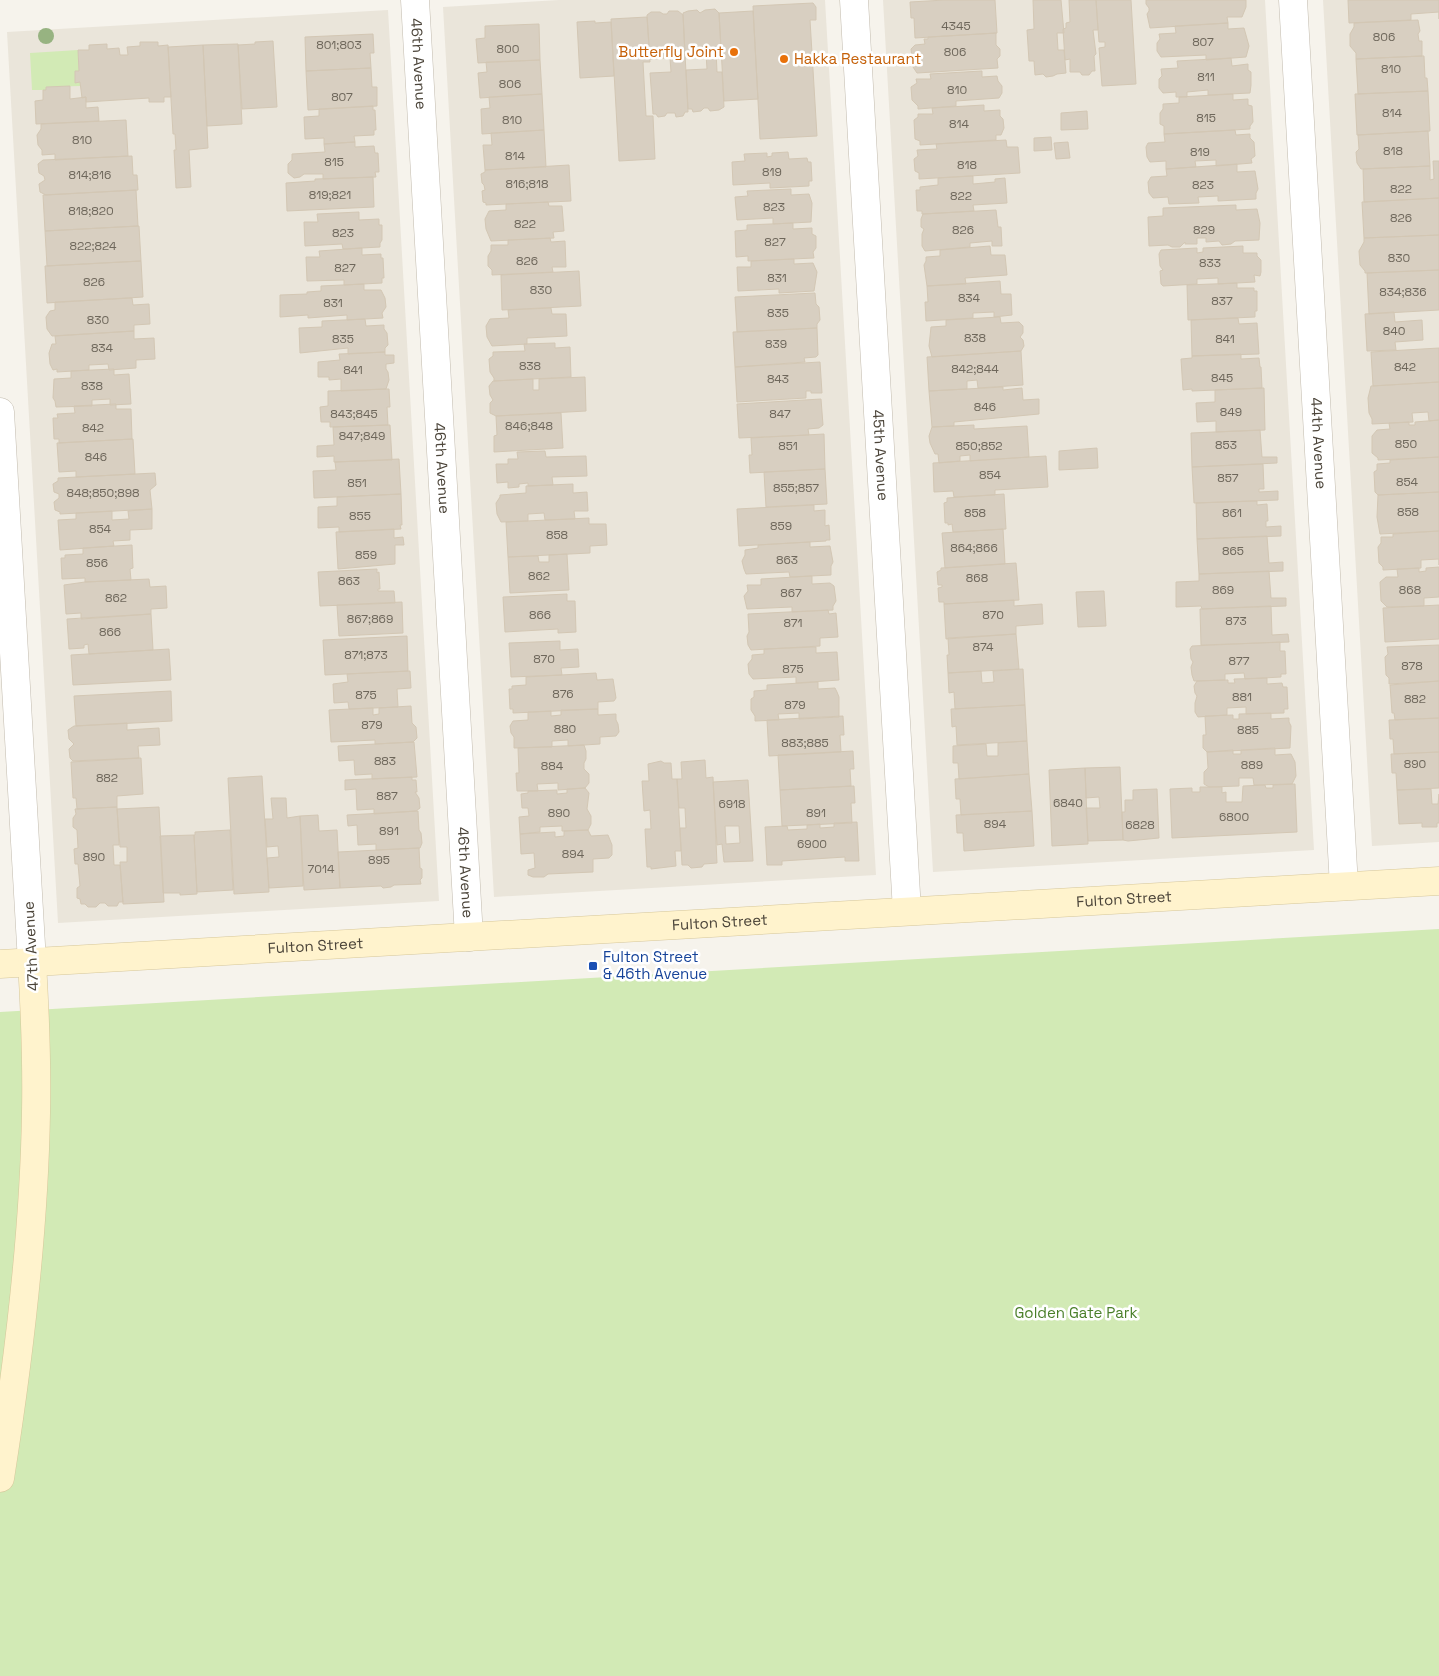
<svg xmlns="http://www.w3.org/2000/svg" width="1439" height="1676" viewBox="0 0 1439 1676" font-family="'Space Grotesk',sans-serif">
	<rect width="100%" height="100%" fill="#f6f3ec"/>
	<!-- residential -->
	<path fill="#eae5da" d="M559 0H825L876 875 494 897 443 7Z
		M883 0H1265L1314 850 933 872Z
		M1323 0H1439V842L1372 846Z
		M388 10 439 901 58 923 7 32Z"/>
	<!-- green -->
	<path fill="#d2eab5" d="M78 50 79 71H75V82H80V86L47 87 46 90H32L30 53Z
		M1439 929V1676H0V1012Z"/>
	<!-- building -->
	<path fill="#d8cfc1" stroke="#d3c7b4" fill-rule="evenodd" d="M945 0H995L997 33 915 38 914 18H911L910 2Z
		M1033 0H1061L1064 33H1057L1058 50H1064L1066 73 1057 74 1053 76 1046 77 1043 74 1035 75 1034 61H1029L1027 30 1034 29Z
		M1069 0H1096L1098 30H1093L1096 54 1094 56 1095 71H1092L1089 75H1082L1080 72H1070V59L1065 60 1063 29 1066 28V23L1070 22Z
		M1096 0H1131L1136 84 1102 86 1099 48 1105 47V42H1099Z
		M1146 0H1246V7L1242 17H1227L1228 23 1150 28 1147 14 1149 11V8L1146 4Z
		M1348 0H1439V19V12L1411 14V20L1349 23Z
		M813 3 816 7V20H810L817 136 760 139 753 6Z
		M715 9 719 13 721 49 716 50 717 72H722L724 107 719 110 710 111 708 108H704L701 111 693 112 692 109H688L686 70 707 69 706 54 685 55 683 13 688 11 697 10 700 13 705 10Z
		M669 11H678L683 15 688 112H685L683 116 676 117 675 113H667L665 116 658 117 656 114H653L650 73 671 72 670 58 650 59 647 15 651 12H660L663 14H667Z
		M753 11 758 99 724 101 719 13Z
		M647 17 650 62H643L646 116H653L655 159 619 161 611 19Z
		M1418 20 1420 31 1418 34 1419 41H1422V56L1356 59V53L1350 46V34L1354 27V23Z
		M595 21V23L611 22 614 76 580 78 577 22Z
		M1228 23V29L1244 28 1249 46 1246 57 1206 60V55L1161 57 1157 51V43L1160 39 1159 34 1176 33 1175 26Z
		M539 24 540 60 478 63 476 39 485 38V26Z
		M996 33V45L1000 49V56L997 59 998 68 917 73 913 67 911 49 915 45 925 44 924 39H928V37Z
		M373 34 374 53H370L371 68 306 71 305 37Z
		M273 41 277 107 242 109 238 45 255 44V42Z
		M140 42H158V46L168 45 171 97H164V102H149V98L86 102V97L82 98 80 82 75 83V71H79L78 50H89V45L107 44V49L119 48 120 55H128L127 47 140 46Z
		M238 44 242 124 207 126 203 45Z
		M203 45 208 148 189 150 191 187 176 188 174 150H176L175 134H173L168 47Z
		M1422 56H1424L1425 78H1427L1428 91 1358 94 1356 59Z
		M1231 58 1232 66 1248 64V70L1251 72V85L1250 93 1208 95V90L1187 92V97H1176V92L1163 93 1159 88V79L1162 76 1161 69 1178 68 1177 61Z
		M540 60 542 94 480 98 478 73 487 72 486 62Z
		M371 68 372 87H377V106L308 110 306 71Z
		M982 71V77L997 76 998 81 1002 86V93L999 98 956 101V106L918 109V106L912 100 911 87 917 83 916 79H931L930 74Z
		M70 86V99L86 97V108L98 107 99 121 36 124 35 101 43 100V90H46V87Z
		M1428 91 1430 131 1357 135 1355 94Z
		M542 94 544 130 482 134 481 109 490 108 489 97Z
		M1233 94V100L1248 99V105L1252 106 1253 122 1250 126V129L1164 134V126L1160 124V113L1163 109V104L1179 103V97Z
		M984 105V111L1000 110V116L1003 119 1004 128 1001 135H996V140L920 145V141L915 139 914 120 918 117V114H933L932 108Z
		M373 106V110H375L376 130H374V135L354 136 355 142 324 144V138L305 139 304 117 319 116V109Z
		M1087 111 1088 129 1061 130V113Z
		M126 120 128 156 55 160V154L42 155V150L38 145 37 135 41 129V124Z
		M544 130 546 167 485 170 483 145H492L491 133Z
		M1235 130 1236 135 1250 134V138L1254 142 1255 156 1251 159 1252 163 1216 166V160L1195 161 1196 167 1166 169V161L1150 162 1147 157 1146 147 1148 143 1165 142 1164 134Z
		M1428 131 1430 166 1361 169 1357 163 1356 152 1359 149 1358 135Z
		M1051 137 1052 150 1034 151V138Z
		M1006 140 1007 147H1018L1020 173 919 179V173L915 171 914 159 918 156 917 150 937 149 936 144Z
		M355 142V147L374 146 375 153H378L379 172H375L376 177 323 179V174H304L300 177 294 178 288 173V164L292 160V154L325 152 324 144Z
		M1068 142 1070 158 1056 159 1054 143Z
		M788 152 789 159 807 158 808 162H811L812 181H809V186L770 188V183L733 185 732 162 745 161 744 154 767 153V157L772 156V153Z
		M132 156 133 175H137L138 190 46 195 40 192 39 184 45 180 44 176 39 173 38 164 43 160Z
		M1433 161H1439V198L1364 202 1363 169 1430 166V180L1434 179Z
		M1237 164V172L1255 171 1258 189 1256 193V199L1218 201V196L1198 197 1199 203 1169 204 1168 197 1153 198 1149 193 1148 182 1151 177 1167 176 1166 169Z
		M569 165 571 201 486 205V203L483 202 482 191 485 190 484 185 482 183 481 174 485 172V170Z
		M973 176V184L995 182V179L1005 178 1007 203 973 205 974 211 923 214H922V211H917L916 190H920V187L938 185V178Z
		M373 177 374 207 287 211 286 183 315 181V179Z
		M791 189V195L809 194 812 203 811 222 773 224V218L737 220 735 197 748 196 747 191Z
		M136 190 138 226 45 231 43 195Z
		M1439 198V235L1364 238 1362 202Z
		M548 202 549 206H562L564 231 553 232 554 238 491 241 486 229 485 219 489 211 506 210V204Z
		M1236 205V210L1257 209 1260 223 1259 240 1235 241 1231 244 1222 245 1219 241 1206 242V238H1197V244H1185V242L1180 247H1172L1168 245 1149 246 1148 217 1163 216V208Z
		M996 210 998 227H1001L1002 246H992V241L970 243V247L925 251 922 246V234L924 229 921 227V219L923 214Z
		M359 212V220L379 219V225H382V240L380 243V247L343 249 342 244 305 246 304 222H318L317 214Z
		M793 223V229L812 228V234L816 236V248L813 252 814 258 748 261V256L736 257 735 231 747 230V225Z
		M139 226 141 261 47 266 45 231Z
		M1439 235V270L1365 273V271L1360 265 1359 251 1364 242V238Z
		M550 238 551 242 565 241 566 267H552L553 272 492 275V270L488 266V256L491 251V245H508V240Z
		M990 246 991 255H1005L1007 275 965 278 966 284 927 286 924 265 926 261V257L940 256V250Z
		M1243 246V253H1257V256L1261 260V272L1260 276 1254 275 1255 282 1218 284V278L1197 279V284L1163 286 1161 284 1160 271 1163 270 1160 266 1159 254 1161 250 1197 248V253L1203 252V248Z
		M362 248V255L381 254V258H383L384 278H382V283L344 285V280L307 281 306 257H320L319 251Z
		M794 259V264L813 263 817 272 814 291 779 293V289L738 291 737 267H751V261Z
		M141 261 143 297 47 303 45 266Z
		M1439 270V310L1369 314 1367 273Z
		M579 271 581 306 502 310 501 275Z
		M1000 281 1001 294H1011L1012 315 994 317V312L973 313V318L926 321 925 302H928L927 286Z
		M1237 283V288H1254V291H1257V311H1255V317L1188 320 1187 285Z
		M364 284V290H381L385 298 386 307 382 313 383 318 347 320V315L308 318V315L280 317V295L307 294V292L321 291V286Z
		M815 293 816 304 819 307 820 320 817 324V328L737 332 735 297Z
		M132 298 133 305 149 304 150 324 134 325V331L52 336 47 329 46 317 50 311 55 310V302Z
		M551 308 552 314H566L567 336 527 338V344L492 346 487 337 486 326 490 319 509 318 508 310Z
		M1394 312 1395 322 1422 320 1423 340 1395 342 1396 350 1367 351 1365 314Z
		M1000 317 1001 323 1019 322 1023 326V333L1020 337 1023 340 1024 346 1021 351 932 357 929 346 931 327 946 326V320Z
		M1238 318 1239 324 1257 323 1259 354 1192 356 1191 320Z
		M365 319 366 326 384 325V329L387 333 388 345 385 348V352L348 354V348L300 353 299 328 322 327V321Z
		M817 328 818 355 816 357 804 358 805 362 735 367 733 332Z
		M134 331V339L154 338 155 359 136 360V368L109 370 108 364 89 365V370L57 372V369L53 370 50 364 49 353 52 344H56L55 336Z
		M555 343V348L570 347 571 377 494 381V378L490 372 489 359 493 356V352L525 351 524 344Z
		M1439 348V382L1373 386 1371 352Z
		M1021 351 1023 385 978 388 977 380 967 381V389L929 391 927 357Z
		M385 352V355H394V363L386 364V369L388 372 389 380 386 389 341 391V379L329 380V377H318V362L340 360 339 354Z
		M1241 354V359L1259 358 1260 367H1261L1262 388 1192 391V389L1183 390 1181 359 1192 358V356Z
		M820 362 822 393H811V391H806V398L737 402 735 367Z
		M114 369V375L129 374 131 404 110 405V399L92 400V406L56 407 55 401 53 398 54 379 71 378V371Z
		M585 377 586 411 496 416 490 413V403L493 400 490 395 489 386 493 381 533 379V390H539V379Z
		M1439 382V420L1429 421 1428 412 1412 413 1413 422 1372 424V419L1369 413 1368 398 1371 386Z
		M1003 387V390L1022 388 1023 400 1039 399V414L954 422V426L932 427 929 391Z
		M1264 388 1265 430 1216 432V421L1197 422 1196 403 1215 402V390Z
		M386 389H389L390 407H387L388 425 330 427V422H321L320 407 328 406V391Z
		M821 399 823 425 819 428 808 429 809 435 739 438 737 404Z
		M116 404V409H131L132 439 59 443V439H54L53 418H58L57 414 75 413 74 406Z
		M561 413 563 448 494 452V436L497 435 496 416Z
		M1439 420V457L1378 460V458L1372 453V436L1377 430 1390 429 1389 423 1409 422V425H1415V422Z
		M390 425 392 460 334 462V456L317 457V446L334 445 333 427Z
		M974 425V429L1027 426 1029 457 970 461V455L960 456V461L939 463 938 454H935L930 443 929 436 932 427Z
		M1260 430 1262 457H1277V463L1192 467 1191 433Z
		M824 434 825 469 750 473 749 455H752L751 438Z
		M133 439 135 474 76 477V471L59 472 57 443Z
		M1097 448 1098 468 1059 470V451Z
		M545 451 546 457 586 456 587 476 552 477 553 485 528 486V483L519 484V487L508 488V482L497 483 496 464H508V459H518L517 452Z
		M1046 456 1048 487 995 490V495L954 497 953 491 934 492 933 463Z
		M1439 457V492L1378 495 1375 492 1374 472 1377 470V464L1390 463V460Z
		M399 459 401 494 314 498 313 471 336 470 335 462Z
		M1263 464 1264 489H1259V492L1278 491V500L1194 503 1192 467Z
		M825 469 827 504 766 507 764 472Z
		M155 473 156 485 150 490 152 509 60 514V512L55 510 54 502 59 498V494L54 492 53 484 58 481V478Z
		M573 484V493L587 492 588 511H574L575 519 545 520 544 513 528 514V521L501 522 497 514 496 503 500 497V495L526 493V486Z
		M1439 492V531L1380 534 1377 517 1378 495Z
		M401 494 402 525H400L401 529 339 532V527L318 528V507L337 506V497Z
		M1004 494 1006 529 953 532 952 524 948 525V523H945L944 503 947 502V498Z
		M1257 501V505L1267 504 1268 521H1266V527L1281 526V536L1197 539 1196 503Z
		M814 505V511L825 510V526L829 525 830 540H826V541L739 546 737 509Z
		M152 509V529L130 530V540L113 541 114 546 60 550 58 520 76 519V513L112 511V520L129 519 128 511Z
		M589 518V524H606L607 545 590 546V553L508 557 506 522Z
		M394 529V538L403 537 404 545H395V564L338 569 336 532Z
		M1003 529 1005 564 945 568 942 533Z
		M1439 531V565V559L1421 560V568L1383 570V567L1379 563 1378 547 1381 543V537H1393V534Z
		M1267 536 1269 563 1283 562V571L1199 574 1197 539Z
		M810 542V547L830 546 833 562 831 566V575L790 577 789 572 746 574 744 569 742 561 745 555V550L758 548V545Z
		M132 545 133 568 130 569 131 580 85 582V578L62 579 61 558H65V555L83 554V548Z
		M567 554 569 590 510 593 508 557 538 556 539 562H549V555Z
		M1016 563 1019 600 944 604V602H939L938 588 942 587V585H938L937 572 941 570V568Z
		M1439 567V597L1424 598V606L1387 607 1381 601 1380 582 1386 577H1398L1397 569 1419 568V572L1426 571V568Z
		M377 569V573L379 572 380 589H378V591H394L395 603 320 606 318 572Z
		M1269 571 1271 598H1286V606L1202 609 1201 606 1176 607V582L1199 581V574Z
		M812 576V584L830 583 834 586 836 601 833 606V610L792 612V607L747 609 744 596 748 591 747 585H761V579Z
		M149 579 150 587 166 586 167 608 151 609V614L81 619V613L66 614 64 585 85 582Z
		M1104 591 1106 626 1078 627 1076 592Z
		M567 594V601H575L576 632 558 633V629L505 632 503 597Z
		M1014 600V606L1042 604 1043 624 1016 626V634L946 639 944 604Z
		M402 602 403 633 339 636 337 605Z
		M1439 605V639L1385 642 1383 608Z
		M1271 606 1272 635 1288 634 1289 642 1201 645 1200 609Z
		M828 610 829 614 836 613 838 637 820 638V646L751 650 748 645 747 636 749 632 748 614Z
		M151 614 153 650 89 654 88 644 84 645V648L69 649 67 619Z
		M1016 634 1019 669 948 673 947 655H949L948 638Z
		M407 636 408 671 325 675 323 640Z
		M560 641V650L578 649 579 667 561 668 562 675 511 677 509 643Z
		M1280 642V651H1285L1286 674H1281V677L1245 679 1244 673 1225 674V680L1194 681 1192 675 1191 667 1193 662 1191 659 1190 649 1192 646Z
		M1439 645V681L1389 684V678L1386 675 1385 657 1388 654 1387 647Z
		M816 647V653L837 652 839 680 796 683V677L753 679 749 674 748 664 752 659V655L764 654V649Z
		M169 649 171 680 73 685 71 655Z
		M1023 669 1025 705 955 709 954 692 949 693 948 673 981 671 982 683 994 682 993 671Z
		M410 671 411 688 397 689 398 707 349 709 348 702 334 703 333 684 348 682 347 674Z
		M596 673 597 680 613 679 616 698 614 701 598 702V709L513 713V709H510L509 689H512V686L526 685V677Z
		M1267 678V684L1282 683 1283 687H1287L1288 709H1284V713L1246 714V707L1227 708V715L1198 717 1195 712V703L1197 696 1195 693 1194 686 1197 681 1228 680V683H1235L1234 679Z
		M1439 681V718L1395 720 1394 713H1392L1390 685Z
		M818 682V689L835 688 837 692 839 697V717L799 719V713L778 714 779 720 755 721V716L751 710V699L754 697V691L767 690V685Z
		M171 691 172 721 76 726 74 696Z
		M1025 705 1027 741 957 745 956 726 952 727 951 709Z
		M411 706 412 723 416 727 417 738 413 742 375 744V740L331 742 329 710 373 708V715L379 714V708Z
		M598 709V715L616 714V720L618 724 619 732 616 736 600 737V744L568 746V740L552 741V747L514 748V737L511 733 510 726 513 721 528 720V712L551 711V716L561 715V710Z
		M1271 713V719L1289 718V722L1291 726 1290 748 1207 752 1203 748V735H1206L1205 716 1233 715V719H1239V714Z
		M843 716 844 735H840L841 752 769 756 767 720Z
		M1439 718V752L1394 754 1393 739H1390L1389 720Z
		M127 723V730L159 728 160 745 138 746 139 758 73 761 70 758 69 749 74 744 69 739 68 730 74 726Z
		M1027 741 1029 774 959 779 958 763H953V746L986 744 987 756H998V743Z
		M414 742 417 777 372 779V774L355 775 354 760 339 761 338 746Z
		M584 745 586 751V759L584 763V769L589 774V783L585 788 558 790V783L537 784 538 791H517L516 773H519L518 748Z
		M1275 748V755L1291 754 1295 762 1296 776 1292 784 1254 785 1253 778H1239V786L1209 787 1204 784V772L1208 768 1207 752 1233 750V754H1241V750Z
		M853 751 854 769H850L851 786 780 790 778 755Z
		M1439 752V788L1397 790 1396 773H1392L1391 754Z
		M141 758 143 794 117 796V807L77 809 76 798H73L71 762Z
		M705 760 706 778 713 777 717 863 704 864 702 867 691 868 688 865H682L680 828H686L685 808H679L677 779H682L681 762Z
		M661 761 664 763H671L672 779H677L681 851H675L676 866 651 869V867H647L645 829H651L650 810 644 811 642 781H649L648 764Z
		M1120 767 1123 840 1088 841 1086 808H1100L1099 797 1086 798 1085 768Z
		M1085 768 1088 844 1052 846 1049 770Z
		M1029 774 1032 811 961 815 960 799H956L955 779Z
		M262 776 269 892 234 894 228 778Z
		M412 777V780H416L417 792H415L419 798 420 808 416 811 374 814V809L357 810 356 789 345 790V780Z
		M748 780 753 861 724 862 722 844 717 845 713 782ZM725 826H739L740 843 726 844Z
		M1295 784 1297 832 1172 838 1170 789 1192 788V792H1200V787H1222V793L1226 792V802H1242L1243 786 1265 785 1266 788H1273V785Z
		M854 786 855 803H851L852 823 782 826 780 790Z
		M585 788 589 793 587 809 591 816V824L588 830 562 831V826L540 827V832L520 834 519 817 529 816 528 808H522L521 794 528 793V791L557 790V794L567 793V789Z
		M1157 789 1159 838 1128 841 1123 840 1122 812H1125V800H1133V790Z
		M1431 789 1432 804H1438L1439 794V823H1437V827H1422V823L1399 824 1397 790Z
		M271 798H286L287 818 300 816 303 886 269 888 267 858 279 857 278 846 267 847 265 819H273Z
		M117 807 119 845H113L114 865H120L123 902H119L117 906H108L105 903H100L96 907H88L85 904H81L80 899 77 898V888L80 886 78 864H75L74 849 78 848 77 830 73 827V818L76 814 75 809Z
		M159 807 164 902 123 904 120 862H127V847H120L117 809Z
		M418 811 419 830 421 833 422 843 420 848 376 850V844L358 845 357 825 348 826 347 815Z
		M1032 811 1034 846 964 851 963 833H957L956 815Z
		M318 815 319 831 337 830 340 888 304 890 300 816Z
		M857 822 859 861H845V857L782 861V865H767L765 827 787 826 788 830 807 829V825L820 824V828L834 827V823Z
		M230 830 233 890 197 892 194 835H195V832Z
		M588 830 591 836 608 835 612 845V855L609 858 593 859V872L548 874 544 877H533L528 875V870L535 868 534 853 521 854 520 834 555 832V837L564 836V831Z
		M194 835 197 894 180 895V893H163L160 836Z
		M419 848 420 868 422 869V878L420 880 421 884 394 885 391 887 383 888 381 886 340 888 338 852Z"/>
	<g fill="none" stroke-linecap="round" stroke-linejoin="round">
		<!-- street casing -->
		<g stroke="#c2bbae" stroke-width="29">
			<g id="street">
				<path id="s1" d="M415 0 469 937"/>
				<path id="s2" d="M854 0 907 911"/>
				<path id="s3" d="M1293 0 1344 886"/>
				<path d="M0 412 32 962"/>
			</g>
		</g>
		<!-- secondary casing -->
		<g stroke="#d6c79b" stroke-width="29">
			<g id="secondary">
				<path id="s4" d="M0 964 1439 881"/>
				<path d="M0 1478C19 1358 34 1235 36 1113 37 1063 35 1012 32 962"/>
			</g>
		</g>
		<!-- street -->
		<use href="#street" stroke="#fff" stroke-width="28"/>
		<!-- secondary -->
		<use href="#secondary" stroke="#fff3cd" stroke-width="28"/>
	</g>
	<!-- trees -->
	<circle fill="#97b381" cx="46" cy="36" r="8"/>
	<!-- markers -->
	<g fill="#e8710a" stroke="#fff" stroke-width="2">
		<circle cx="734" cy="52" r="5"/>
		<circle cx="784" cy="59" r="5"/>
	</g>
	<rect fill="#1a4fb4" stroke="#fff" stroke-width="2" x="588" y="961" width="10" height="10" rx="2.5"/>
	<g text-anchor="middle" stroke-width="5" stroke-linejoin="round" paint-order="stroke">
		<!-- number labels -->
		<g font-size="12" fill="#6e675b">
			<text x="956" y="30">4345</text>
			<text x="1384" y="41">806</text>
			<text x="1203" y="46">807</text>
			<text x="339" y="49">801;803</text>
			<text x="508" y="53">800</text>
			<text x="955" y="56">806</text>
			<text x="1391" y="73">810</text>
			<text x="1206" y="81">811</text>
			<text x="510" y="88">806</text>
			<text x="957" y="94">810</text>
			<text x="342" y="101">807</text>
			<text x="1392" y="117">814</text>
			<text x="1206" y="122">815</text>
			<text x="512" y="124">810</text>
			<text x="959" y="128">814</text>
			<text x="82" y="144">810</text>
			<text x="1393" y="155">818</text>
			<text x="1200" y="156">819</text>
			<text x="515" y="160">814</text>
			<text x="334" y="166">815</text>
			<text x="967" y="169">818</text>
			<text x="772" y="176">819</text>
			<text x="90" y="179">814;816</text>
			<text x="527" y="188">816;818</text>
			<text x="1203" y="189">823</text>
			<text x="1401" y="193">822</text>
			<text x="330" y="199">819;821</text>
			<text x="961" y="200">822</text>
			<text x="774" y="211">823</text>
			<text x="91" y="215">818;820</text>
			<text x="1401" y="222">826</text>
			<text x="525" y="228">822</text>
			<text x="963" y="234">826</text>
			<text x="1204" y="234">829</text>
			<text x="343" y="237">823</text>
			<text x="775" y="246">827</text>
			<text x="93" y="250">822;824</text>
			<text x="1399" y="262">830</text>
			<text x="527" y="265">826</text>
			<text x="1210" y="267">833</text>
			<text x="345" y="272">827</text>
			<text x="777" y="282">831</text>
			<text x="94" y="286">826</text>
			<text x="541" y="294">830</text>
			<text x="1403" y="296">834;836</text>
			<text x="969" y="302">834</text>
			<text x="1222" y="305">837</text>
			<text x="333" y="307">831</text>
			<text x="778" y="317">835</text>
			<text x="98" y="324">830</text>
			<text x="1394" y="335">840</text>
			<text x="975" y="342">838</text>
			<text x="343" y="343">835</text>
			<text x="1225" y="343">841</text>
			<text x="776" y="348">839</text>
			<text x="102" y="352">834</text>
			<text x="530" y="370">838</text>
			<text x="1405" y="371">842</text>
			<text x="975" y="373">842;844</text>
			<text x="353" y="374">841</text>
			<text x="1222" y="382">845</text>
			<text x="778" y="383">843</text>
			<text x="92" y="390">838</text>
			<text x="985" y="411">846</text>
			<text x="1231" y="416">849</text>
			<text x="354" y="418">843;845</text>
			<text x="780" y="418">847</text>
			<text x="529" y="430">846;848</text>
			<text x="93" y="432">842</text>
			<text x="362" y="440">847;849</text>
			<text x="1406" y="448">850</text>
			<text x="1226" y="449">853</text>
			<text x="788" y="450">851</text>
			<text x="979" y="450">850;852</text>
			<text x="96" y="461">846</text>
			<text x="990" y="479">854</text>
			<text x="1228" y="482">857</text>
			<text x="1407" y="486">854</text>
			<text x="357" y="487">851</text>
			<text x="796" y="492">855;857</text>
			<text x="103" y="497">848;850;898</text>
			<text x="1408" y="516">858</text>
			<text x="975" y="517">858</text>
			<text x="1232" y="517">861</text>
			<text x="360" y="520">855</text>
			<text x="781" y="530">859</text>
			<text x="100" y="533">854</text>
			<text x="557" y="539">858</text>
			<text x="974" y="552">864;866</text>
			<text x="1233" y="555">865</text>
			<text x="366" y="559">859</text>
			<text x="787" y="564">863</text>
			<text x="97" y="567">856</text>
			<text x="539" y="580">862</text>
			<text x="977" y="582">868</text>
			<text x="349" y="585">863</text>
			<text x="1223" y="594">869</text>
			<text x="1410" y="594">868</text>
			<text x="791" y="597">867</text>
			<text x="116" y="602">862</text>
			<text x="540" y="619">866</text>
			<text x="993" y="619">870</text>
			<text x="370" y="623">867;869</text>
			<text x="1236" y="625">873</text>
			<text x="793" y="627">871</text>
			<text x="110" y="636">866</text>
			<text x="983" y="651">874</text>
			<text x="366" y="659">871;873</text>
			<text x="544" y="663">870</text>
			<text x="1239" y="665">877</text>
			<text x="1412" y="670">878</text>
			<text x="793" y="673">875</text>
			<text x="563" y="698">876</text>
			<text x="366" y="699">875</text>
			<text x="1242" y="701">881</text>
			<text x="1415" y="703">882</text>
			<text x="795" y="709">879</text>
			<text x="372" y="729">879</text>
			<text x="565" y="733">880</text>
			<text x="1248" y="734">885</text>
			<text x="805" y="747">883;885</text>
			<text x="385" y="765">883</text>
			<text x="1415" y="768">890</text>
			<text x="1252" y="769">889</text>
			<text x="552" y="770">884</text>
			<text x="107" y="782">882</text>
			<text x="387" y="800">887</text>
			<text x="1068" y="807">6840</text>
			<text x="732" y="808">6918</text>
			<text x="559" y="817">890</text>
			<text x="816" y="817">891</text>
			<text x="1234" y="821">6800</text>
			<text x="995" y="828">894</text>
			<text x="1140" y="829">6828</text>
			<text x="389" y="835">891</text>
			<text x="812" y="848">6900</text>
			<text x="573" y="858">894</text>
			<text x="94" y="861">890</text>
			<text x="379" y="864">895</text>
			<text x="321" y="873">7014</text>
		</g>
		<!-- food labels -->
		<g font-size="15" fill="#c56008" stroke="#fff" text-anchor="end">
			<text x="724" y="57">Butterfly Joint</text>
			<text x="794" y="64" text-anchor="start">Hakka Restaurant</text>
		</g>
		<!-- street labels -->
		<g font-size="15" fill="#4b4439" stroke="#fff">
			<text dy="5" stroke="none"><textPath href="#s1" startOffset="64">46th Avenue</textPath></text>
			<text dy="5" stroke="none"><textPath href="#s3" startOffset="444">44th Avenue</textPath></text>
			<text dy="5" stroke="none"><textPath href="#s2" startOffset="456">45th Avenue</textPath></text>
			<text dy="5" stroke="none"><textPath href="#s1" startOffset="469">46th Avenue</textPath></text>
			<text dy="5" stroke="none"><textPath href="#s1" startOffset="874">46th Avenue</textPath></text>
			<text dy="5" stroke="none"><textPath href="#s4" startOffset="1126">Fulton Street</textPath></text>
			<text dy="5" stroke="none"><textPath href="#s4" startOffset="721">Fulton Street</textPath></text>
			<text dy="5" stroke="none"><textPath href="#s4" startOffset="316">Fulton Street</textPath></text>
			<text transform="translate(31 946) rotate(-93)" y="5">47th Avenue</text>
		</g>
		<!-- transit labels -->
		<g font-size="15" fill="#164399" stroke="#fff" text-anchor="start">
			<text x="603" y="962">Fulton Street<tspan x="603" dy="17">&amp; 46th Avenue</tspan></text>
		</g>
		<!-- park labels -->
		<g font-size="15" fill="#4a7f2a" stroke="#fff">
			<text x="1076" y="1318">Golden Gate Park</text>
		</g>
	</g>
</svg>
